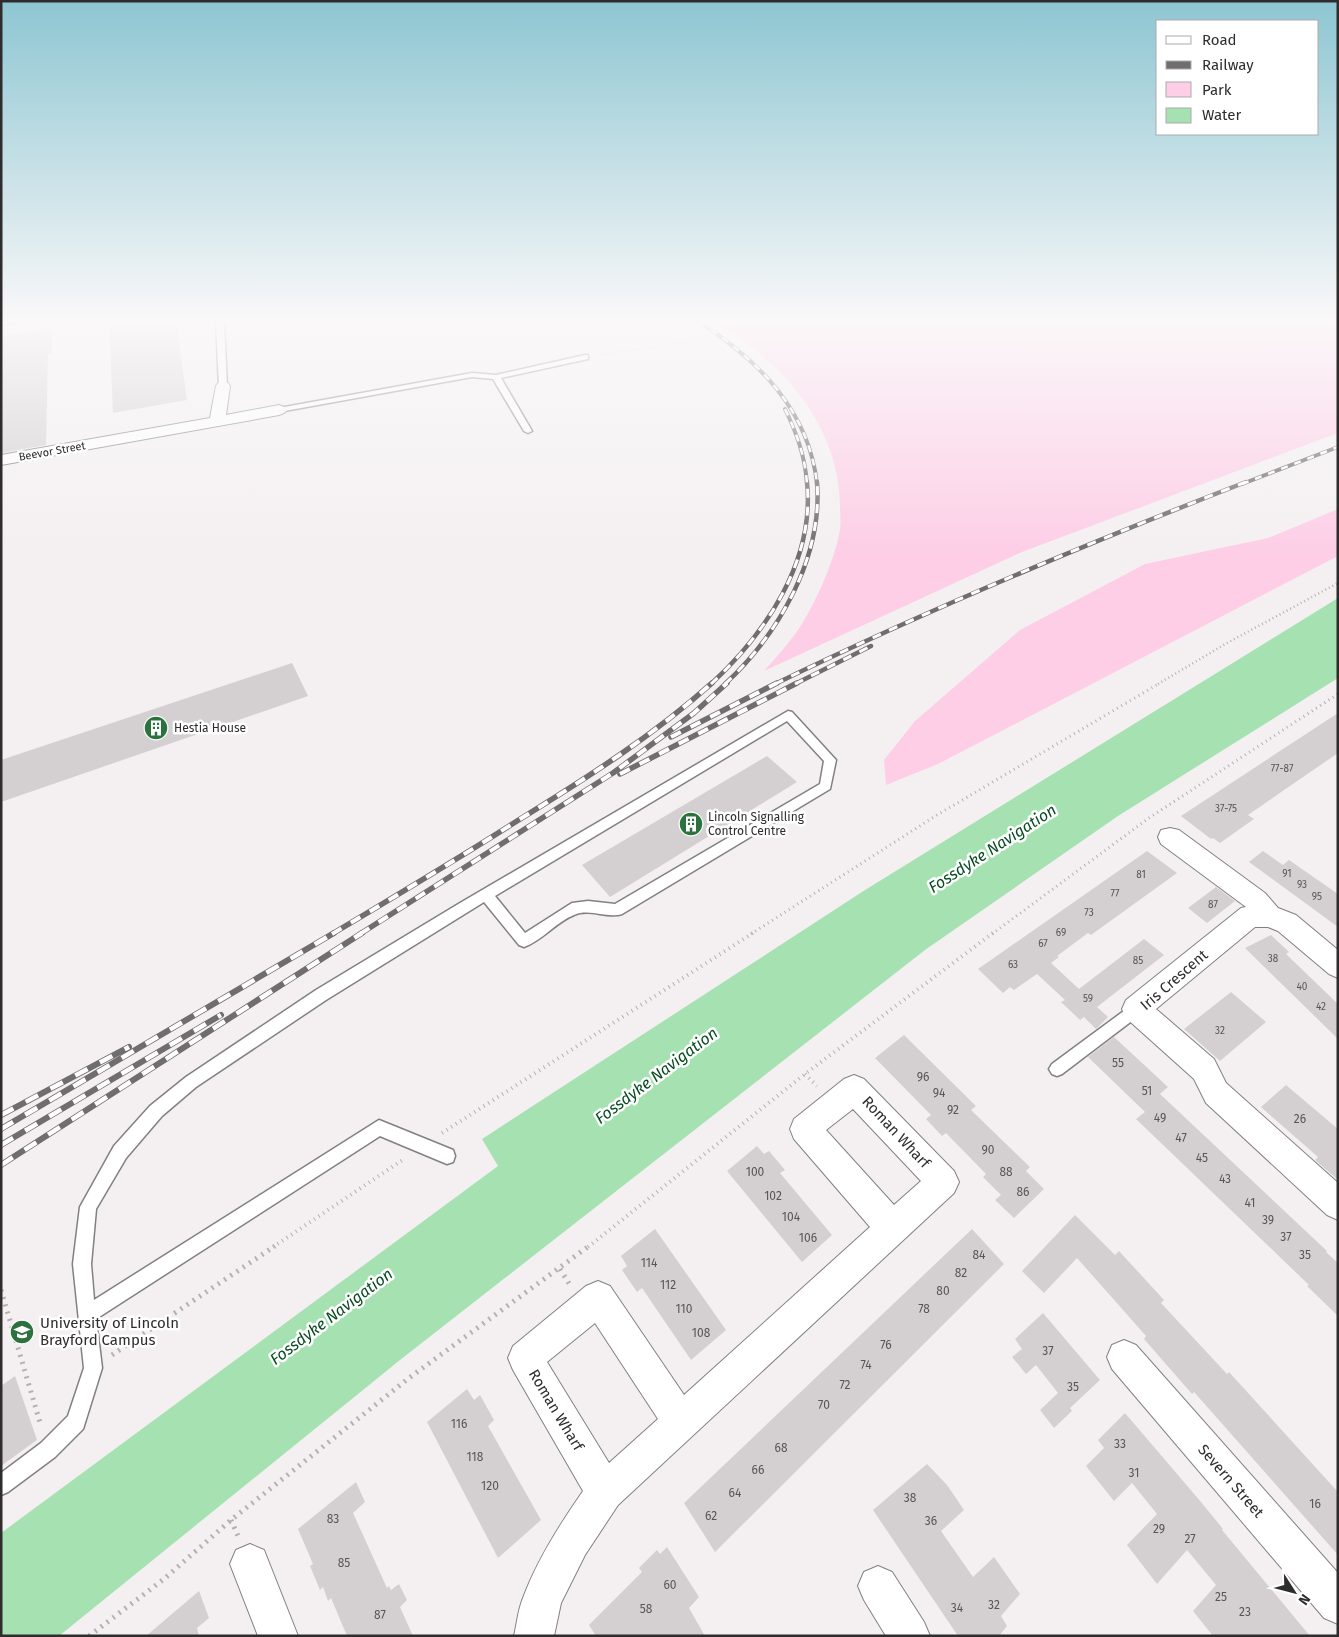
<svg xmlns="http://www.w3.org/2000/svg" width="1339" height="1637" viewBox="0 0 1339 1637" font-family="'Fira Sans',sans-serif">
	<rect width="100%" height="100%" fill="#f4f0f2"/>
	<!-- green -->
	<path fill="#fdcee6" d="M712 322H1338V433L1022 552 764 671C775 659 786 646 796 633 814 607 835 561 840 529 841 522 840 513 840 506 839 425 781 358 712 322Z
		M1338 509V556L938 764 886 785 884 760 915 721 1020 630 1145 564 1268 538Z"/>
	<!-- water -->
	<path fill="#a6e2b1" d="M1338 598V678L1118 816 925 950 400 1360 59 1636H1V1533L498 1166 482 1139 865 890Z"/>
	<!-- building -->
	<path fill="#d4d0d2" d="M109 322H176L187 400 113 413Z
		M52 328V354H48L46 445 1 453V336Z
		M292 663 308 696 1 802V760Z
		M1338 713V753L1248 815 1254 819 1220 843 1213 838 1211 839 1181 816Z
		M767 756 797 782 610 897 582 865Z
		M1147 851 1177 873 1091 935 1088 933 1057 956 1059 957 1051 963 1079 989 1144 939 1164 955 1097 1007 1108 1017 1096 1029 1084 1017 1080 1020 1061 1002 1065 1000 1037 974 1014 990 1010 987 1003 993 978 969Z
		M1263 851 1283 865 1289 860 1338 894V927L1249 862Z
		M1216 887 1235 901 1207 923 1188 908Z
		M1271 935 1289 952 1286 954 1338 1004V1039L1245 948Z
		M1231 992 1266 1022 1220 1061 1184 1029Z
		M904 1035 976 1106 971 1110 1030 1167 1026 1171 1044 1189 1014 1218 995 1200 1001 1195 983 1177 986 1174 946 1133 942 1136 926 1119 931 1115 875 1058Z
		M1114 1037 1168 1087 1160 1094 1327 1251 1326 1252 1338 1263V1316L1307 1286 1309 1285 1136 1119 1145 1112 1088 1057Z
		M1286 1085 1338 1129V1180L1315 1160 1318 1157 1261 1107Z
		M757 1146 764 1154 769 1151 785 1170 780 1173 832 1235 802 1262 727 1171Z
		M1075 1215 1115 1255 1119 1251 1164 1300 1161 1303 1227 1374 1229 1372 1338 1492V1555L1194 1392 1192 1394 1144 1339 1146 1336 1077 1258 1044 1293 1022 1271Z
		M655 1229 726 1330 691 1360 642 1288 637 1292 622 1270 627 1266 621 1256Z
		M972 1229 1004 1264 715 1552 684 1503Z
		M1043 1313 1100 1380 1070 1408 1072 1411 1054 1428 1040 1410 1058 1393 1036 1365 1026 1374 1012 1357 1022 1349 1015 1339Z
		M15 1376 37 1440 1 1466V1386Z
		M467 1389 474 1400 480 1395 494 1420 488 1426 541 1520 498 1558 427 1422Z
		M1125 1413 1201 1502 1223 1529 1222 1530 1310 1636H1213L1193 1611 1216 1585 1187 1550 1157 1584 1127 1545 1157 1514 1132 1483 1114 1501 1086 1466 1104 1448 1098 1440Z
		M927 1464 947 1485 964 1510 941 1531 973 1577 994 1557 1020 1594 1001 1616 1007 1626 999 1636H958L873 1510Z
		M356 1482 365 1502 353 1513 387 1588 389 1586 391 1590 399 1584 407 1600 400 1607 413 1636H347L331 1598 328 1601 323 1587 320 1590 310 1566 313 1564 298 1529Z
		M667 1547 699 1597 689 1608 705 1636H596L589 1625 642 1572 639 1568 657 1550 660 1554Z
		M199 1591 209 1618 197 1628 199 1636H146Z"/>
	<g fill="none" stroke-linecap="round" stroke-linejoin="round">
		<!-- service casing -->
		<g stroke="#838081" stroke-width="3">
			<path id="service" d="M1 322H14L1 326Z
				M216 322H224L227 386 223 388 219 386Z
				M585 355H588V359L501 378 532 431 528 433 524 431 493 379 472 377 279 412 275 410 279 408 472 373 496 375Z
				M788 711 792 712 836 760 830 789 622 914C607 919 590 908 574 915 556 922 543 940 524 947L519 945 484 902 326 1000 196 1087 162 1116 126 1158 96 1209 91 1264 94 1300 379 1120 453 1150 455 1156 453 1162 447 1164 380 1136 96 1319 102 1368 83 1429 55 1457 8 1492 1 1495V1473L41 1443 68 1416 84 1368 73 1264 80 1207 114 1146 150 1106 186 1077 316 990 460 903ZM787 721 824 761 820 784 615 904 588 901 572 903 525 933 495 896Z
				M1136 1002 1141 1004 1143 1009 1141 1014 1062 1074 1057 1076 1052 1074 1049 1069 1052 1064Z"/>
		</g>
		<!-- minor casing -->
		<g stroke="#838081" stroke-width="2">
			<path id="minor" d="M223 382 228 383 230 386 226 415 279 405 284 407 287 410 284 413 279 415 1 465V455L210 418 216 386 218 383Z
				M1170 828 1179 830 1265 893 1278 908 1296 915 1338 950V978L1329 974 1278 931 1268 927H1255L1156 1009 1214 1059 1226 1083 1338 1183V1220L1327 1215 1206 1103 1194 1079 1126 1018 1122 1009 1126 1000 1241 908 1246 907 1161 844 1158 837 1161 830Z
				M854 1075 864 1079 954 1171 959 1182 954 1193 618 1505 585 1555 561 1603 554 1636H514C517 1623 518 1610 523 1598 537 1560 560 1524 583 1491L513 1370 508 1358 513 1346 586 1286 598 1281 610 1286 684 1395 870 1227 794 1139 790 1129 794 1119 844 1079ZM853 1109 921 1181 894 1205 826 1130ZM595 1323 658 1419 609 1463 547 1362Z
				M1124 1340 1136 1345 1338 1573V1624L1324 1618 1112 1369 1107 1357 1112 1345Z
				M250 1544 264 1550 298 1636H258L230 1564 236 1550Z
				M878 1566 892 1572 924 1622 930 1636H886L864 1600 858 1586 864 1572Z"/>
		</g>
		<!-- path-far4 -->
		<path stroke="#b4b1b3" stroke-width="2" stroke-dasharray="0.5 2.5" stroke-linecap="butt" d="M598 355C634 349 704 345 732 322"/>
		<!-- path-far3 -->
		<path stroke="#b4b1b3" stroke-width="2.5" stroke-dasharray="1 3" stroke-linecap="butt" d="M1158 684 1227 643 1338 583"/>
		<!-- path-far2 -->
		<path stroke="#b4b1b3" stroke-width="3" stroke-dasharray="1 4" stroke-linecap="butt" d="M751 934 937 815 1160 683
			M992 934 1149 818 1338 694"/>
		<!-- path-far1 -->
		<path stroke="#b4b1b3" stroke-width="4" stroke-dasharray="1 4.5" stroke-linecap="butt" d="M805 1074 817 1086
			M442 1133 753 933
			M273 1247 404 1159
			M588 1247 805 1074 993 933"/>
		<!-- path -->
		<path stroke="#b4b1b3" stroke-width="5" stroke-dasharray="2 5.5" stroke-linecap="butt" d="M560 1269 570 1285
			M1 1290 41 1426
			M112 1355 275 1246
			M231 1520 238 1536
			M89 1636 164 1579 231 1520 409 1378 589 1246"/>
		<!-- service -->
		<use href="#service" fill="#fff" fill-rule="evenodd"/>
		<!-- minor -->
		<use href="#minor" fill="#fff" fill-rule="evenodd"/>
		<!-- rail-far3 casing -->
		<g stroke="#706d6f" stroke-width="4">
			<path id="rail-far3" d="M699 322C758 360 809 410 817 484
				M785 409C797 434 805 456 807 484
				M1242 484 1338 447"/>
		</g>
		<!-- rail-far2 casing -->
		<g stroke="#706d6f" stroke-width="4.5">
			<path id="rail-far2" d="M711 684C766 633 815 561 807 482
				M725 684C779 634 823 557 817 482
				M775 684C929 609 1086 544 1246 482
				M795 684 871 646"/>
		</g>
		<!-- rail-far1 casing -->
		<g stroke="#706d6f" stroke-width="5.5">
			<path id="rail-far1" d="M671 737 777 683
				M620 774 797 683
				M332 934C394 897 456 860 517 821 585 779 653 736 712 683
				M360 934 613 773 694 713 727 683"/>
		</g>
		<!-- rail casing -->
		<g stroke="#706d6f" stroke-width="6">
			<path id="rail" d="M1 1115 129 1047
				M1 1129 334 933
				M1 1145 221 1015
				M1 1165 362 933"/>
		</g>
		<!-- rail-far3 -->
		<use href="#rail-far3" stroke="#fff" stroke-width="2.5" stroke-dasharray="7" stroke-linecap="butt"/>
		<!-- rail-far2 -->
		<use href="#rail-far2" stroke="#fff" stroke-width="3" stroke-dasharray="9" stroke-linecap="butt"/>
		<!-- rail-far1 -->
		<use href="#rail-far1" stroke="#fff" stroke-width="4" stroke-dasharray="11" stroke-linecap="butt"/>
		<!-- rail -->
		<use href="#rail" stroke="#fff" stroke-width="4.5" stroke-dasharray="14" stroke-linecap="butt"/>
	</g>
	<!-- sky -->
	<linearGradient id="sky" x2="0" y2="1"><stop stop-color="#8dc6d2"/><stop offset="0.58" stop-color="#faf8f9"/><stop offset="1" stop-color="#faf8f9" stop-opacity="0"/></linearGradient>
	<rect width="1339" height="552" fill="url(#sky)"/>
	<!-- icons -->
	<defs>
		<g id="building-disc" transform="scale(1.25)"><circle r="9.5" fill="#2b723e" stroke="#fff"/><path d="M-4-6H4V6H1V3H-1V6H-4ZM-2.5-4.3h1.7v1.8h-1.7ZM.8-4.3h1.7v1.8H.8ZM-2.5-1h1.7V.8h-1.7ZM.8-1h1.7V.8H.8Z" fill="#fff"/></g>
		<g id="university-disc" transform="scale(1.25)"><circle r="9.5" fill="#2b723e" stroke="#fff"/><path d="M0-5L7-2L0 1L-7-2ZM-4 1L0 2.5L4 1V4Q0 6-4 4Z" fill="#fff"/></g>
	</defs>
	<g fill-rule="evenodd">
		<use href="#building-disc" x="156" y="728"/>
		<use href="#building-disc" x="691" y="824"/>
		<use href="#university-disc" x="22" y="1332"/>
	</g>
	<g text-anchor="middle" stroke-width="5" stroke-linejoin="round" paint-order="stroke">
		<!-- number labels -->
		<g font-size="10" fill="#585556">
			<text x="1282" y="772">77-87</text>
			<text x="1226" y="812">37-75</text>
			<text x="1287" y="877">91</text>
			<text x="1141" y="878">81</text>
			<text x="1302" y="888">93</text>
			<text x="1115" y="897">77</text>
			<text x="1317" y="900">95</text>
			<text x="1213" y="908">87</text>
			<text x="1089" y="916">73</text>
			<text x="1061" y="936">69</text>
			<text x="1043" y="947">67</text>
			<text x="1273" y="962">38</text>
			<text x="1138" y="964">85</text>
			<text x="1013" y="968">63</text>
			<text x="1302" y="990">40</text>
			<text x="1088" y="1002">59</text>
			<text x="1321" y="1010">42</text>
			<text x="1220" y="1034">32</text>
		</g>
		<!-- far-street labels -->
		<g font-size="11" fill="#2e2c2d" stroke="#fff">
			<text transform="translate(52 451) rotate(-10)" y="4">Beevor Street</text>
		</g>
		<!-- poi labels -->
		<g font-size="12" fill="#2e2c2d" stroke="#fff" text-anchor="start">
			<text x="174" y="732">Hestia House</text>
			<text x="708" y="821">Lincoln Signalling<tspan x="708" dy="14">Control Centre</tspan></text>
		</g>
		<!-- near-number labels -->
		<g font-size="12" fill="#585556">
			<text x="1118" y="1067">55</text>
			<text x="923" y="1081">96</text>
			<text x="1147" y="1095">51</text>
			<text x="939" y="1097">94</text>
			<text x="953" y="1114">92</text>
			<text x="1160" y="1122">49</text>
			<text x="1300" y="1123">26</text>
			<text x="1181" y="1142">47</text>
			<text x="988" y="1154">90</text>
			<text x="1202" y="1162">45</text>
			<text x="755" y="1176">100</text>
			<text x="1006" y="1176">88</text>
			<text x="1225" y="1183">43</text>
			<text x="1023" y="1196">86</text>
			<text x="773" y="1200">102</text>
			<text x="1250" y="1207">41</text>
			<text x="791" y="1221">104</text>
			<text x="1268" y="1224">39</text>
			<text x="1286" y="1241">37</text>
			<text x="808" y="1242">106</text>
			<text x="979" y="1259">84</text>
			<text x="1305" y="1259">35</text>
			<text x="649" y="1267">114</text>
			<text x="961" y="1277">82</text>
			<text x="668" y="1289">112</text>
			<text x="943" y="1295">80</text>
			<text x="684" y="1313">110</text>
			<text x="924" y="1313">78</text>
			<text x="701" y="1337">108</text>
			<text x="886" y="1349">76</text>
			<text x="1048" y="1355">37</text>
			<text x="866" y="1369">74</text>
			<text x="845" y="1389">72</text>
			<text x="1073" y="1391">35</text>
			<text x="824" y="1409">70</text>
			<text x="459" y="1428">116</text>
			<text x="1120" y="1448">33</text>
			<text x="781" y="1452">68</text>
			<text x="475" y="1461">118</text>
			<text x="758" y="1474">66</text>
			<text x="1134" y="1477">31</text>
			<text x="490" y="1490">120</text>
			<text x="735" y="1497">64</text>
			<text x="910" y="1502">38</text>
			<text x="1315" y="1508">16</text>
			<text x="711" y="1520">62</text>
			<text x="333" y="1523">83</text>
			<text x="931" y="1525">36</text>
			<text x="1159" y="1533">29</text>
			<text x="1190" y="1543">27</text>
			<text x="344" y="1567">85</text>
			<text x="670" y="1589">60</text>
			<text x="1221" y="1601">25</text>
			<text x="994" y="1609">32</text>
			<text x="957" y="1612">34</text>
			<text x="646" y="1613">58</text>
			<text x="1245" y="1616">23</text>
			<text x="380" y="1619">87</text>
		</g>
		<!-- near-street labels -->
		<g font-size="15" fill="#2e2c2d" stroke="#fff">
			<text transform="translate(1174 980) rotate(-41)" y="5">Iris Crescent</text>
			<text transform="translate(896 1132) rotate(47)" y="5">Roman Wharf</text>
			<text transform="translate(556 1410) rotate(59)" y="5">Roman Wharf</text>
			<text transform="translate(1231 1481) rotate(49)" y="5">Severn Street</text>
		</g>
		<!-- near-poi labels -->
		<g font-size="15" fill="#2e2c2d" stroke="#fff" text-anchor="start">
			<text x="40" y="1328">University of Lincoln<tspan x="40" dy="17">Brayford Campus</tspan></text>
		</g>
		<!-- near-water labels -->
		<g font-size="16" font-style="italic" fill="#074c21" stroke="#fff">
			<text transform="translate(992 848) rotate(-33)" y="6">Fossdyke Navigation</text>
			<text transform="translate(656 1075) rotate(-37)" y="6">Fossdyke Navigation</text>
			<text transform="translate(331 1316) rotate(-37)" y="6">Fossdyke Navigation</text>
		</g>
	</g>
	<!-- border -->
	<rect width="1339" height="1637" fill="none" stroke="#2e2c2d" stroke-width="5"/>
	<!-- legend -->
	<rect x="1156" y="20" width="162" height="115" fill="#ffffff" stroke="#ababab"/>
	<rect x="1166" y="36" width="25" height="8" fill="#ffffff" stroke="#ababab"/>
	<text x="1202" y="45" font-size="15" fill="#2e2c2d">Road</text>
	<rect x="1166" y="61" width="25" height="8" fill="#706d6f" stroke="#ababab"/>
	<text x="1202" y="70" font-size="15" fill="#2e2c2d">Railway</text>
	<rect x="1166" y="82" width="25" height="15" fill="#fdcee6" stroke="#ababab"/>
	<text x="1202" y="95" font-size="15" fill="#2e2c2d">Park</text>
	<rect x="1166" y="108" width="25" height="15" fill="#a6e2b1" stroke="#ababab"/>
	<text x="1202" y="120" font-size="15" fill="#2e2c2d">Water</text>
	<!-- north arrow -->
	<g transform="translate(1294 1592) rotate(126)" stroke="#ffffff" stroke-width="4" paint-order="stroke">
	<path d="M0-4L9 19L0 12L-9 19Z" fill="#2e2c2d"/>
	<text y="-8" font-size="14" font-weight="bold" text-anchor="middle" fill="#2e2c2d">N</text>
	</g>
</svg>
